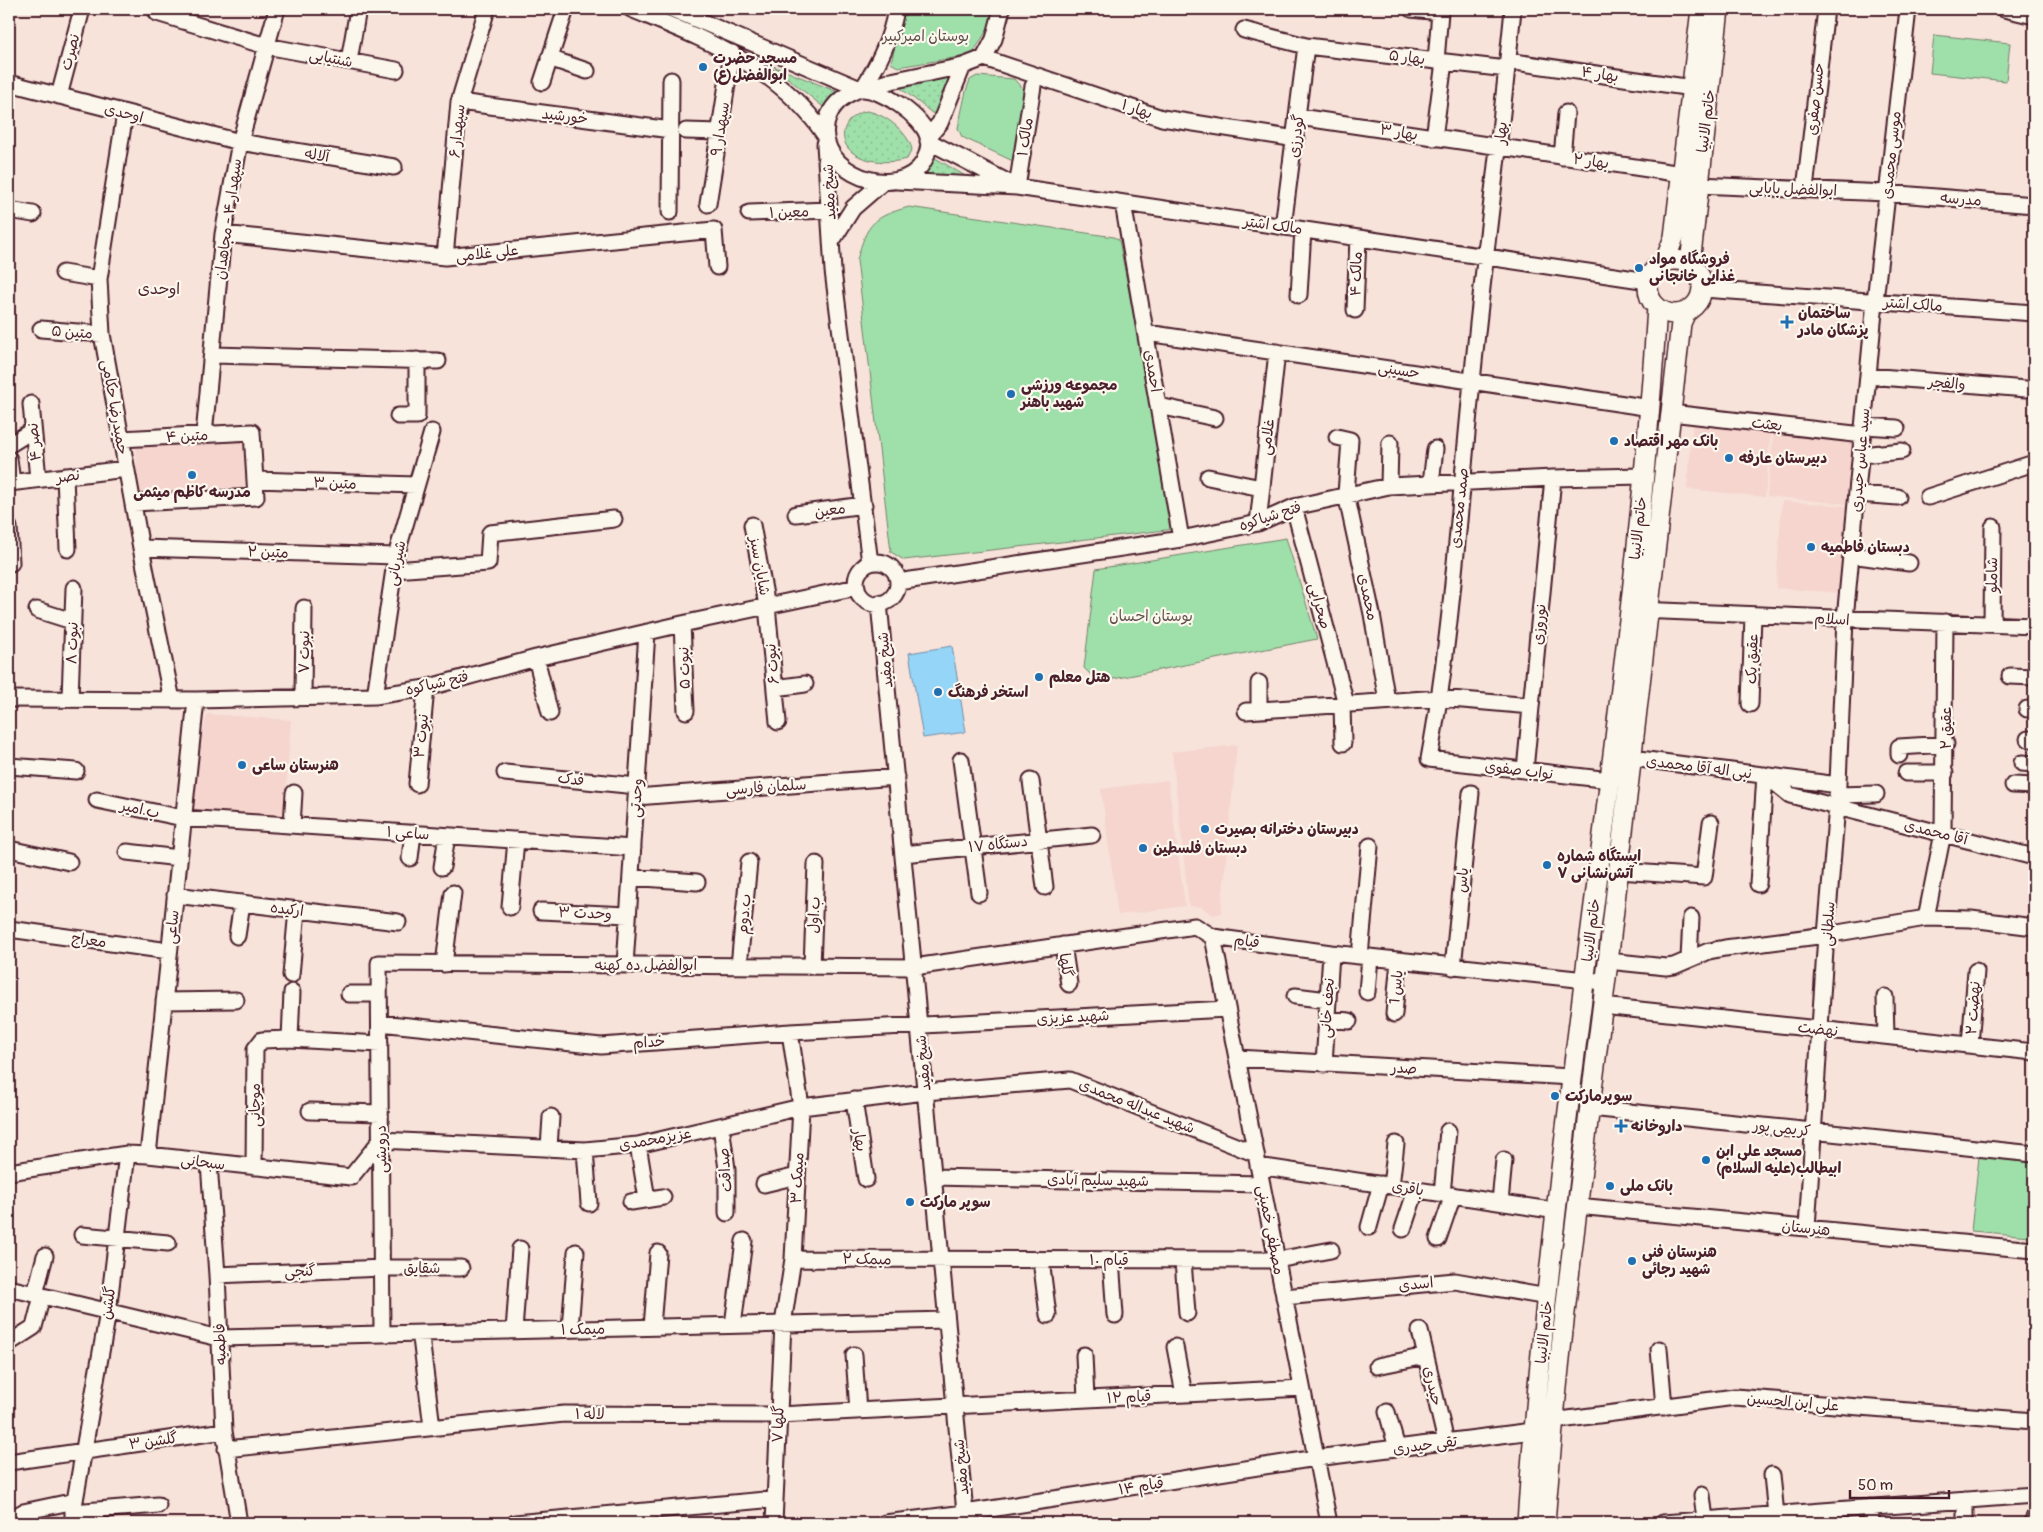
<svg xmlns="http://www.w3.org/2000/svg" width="2043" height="1532" viewBox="0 0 2043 1532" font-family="Pangolin,'Playpen Sans Arabic',sans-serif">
	<defs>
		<pattern id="grass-dots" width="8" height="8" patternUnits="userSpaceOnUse" patternTransform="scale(1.25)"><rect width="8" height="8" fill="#9fe0aa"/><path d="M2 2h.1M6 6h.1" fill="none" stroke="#8ac092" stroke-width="1.8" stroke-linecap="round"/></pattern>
	</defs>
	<rect width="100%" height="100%" fill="#f7e3da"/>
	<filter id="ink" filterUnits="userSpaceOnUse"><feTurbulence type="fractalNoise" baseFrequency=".02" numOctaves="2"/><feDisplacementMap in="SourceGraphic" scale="10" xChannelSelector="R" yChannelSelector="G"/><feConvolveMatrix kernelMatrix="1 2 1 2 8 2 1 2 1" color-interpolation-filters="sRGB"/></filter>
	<g filter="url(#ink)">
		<!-- built -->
		<path fill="#f5d5ce" d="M1693 420 1771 427 1765 497 1687 489Z
			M1774 428 1853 436 1846 504 1767 496Z
			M215 438 246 441 245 491 138 496 136 443 204 445Z
			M1782 501 1846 506 1840 593 1776 588Z
			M207 714 291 720 284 819 187 810Z
			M1237 745 1221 913 1213 915 1201 907 1189 906 1172 752Z
			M1168 780 1185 906 1118 915 1101 789Z"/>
		<!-- grass -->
		<path fill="url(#grass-dots)" stroke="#74806a" d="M773 66 843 94 827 110Z
			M952 78 937 117 898 86Z
			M867 111C885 114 907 131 912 149L907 159C890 164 860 163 848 148 836 132 850 113 867 111Z
			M930 155 967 177 920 174Z"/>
		<!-- park -->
		<path fill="#9fe0aa" stroke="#74806a" d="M904 9H991L990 25 972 55 898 67 891 63Z
			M1934 35 2010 43 2006 81 1930 73Z
			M977 76 1014 79 1026 93 1015 162 962 137 958 128 966 91 970 80Z
			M909 207 1114 237 1119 240 1175 529 904 560 891 552 857 260C867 223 873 217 909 207Z
			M1286 538 1317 639 1098 682 1084 668 1096 569Z
			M1979 1157 2034 1163V1234L2030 1236 1971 1231Z"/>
		<!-- water -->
		<path fill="#95d5f7" stroke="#778ca5" d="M952 646 966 732 923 738 909 653Z"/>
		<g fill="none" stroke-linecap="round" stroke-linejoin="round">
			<!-- minor casing -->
			<g stroke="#4a1f2b" stroke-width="19">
				<path id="minor" d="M631 9C703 39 778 66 824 134
					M672 9 860 89
					M1411 9 1440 12 1436 61
					M1513 9C1501 134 1484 258 1472 382 1459 508 1452 635 1429 759L1610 780
					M2004 9 2034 16
					M157 13 266 46 396 70
					M1244 30 1306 46 1507 69
					M549 58 587 71
					M984 58 1162 118 1296 139
					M349 61 358 9
					M1508 61 1692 88
					M542 82 566 9
					M9 83 240 142 394 167
					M863 88C879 63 891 39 896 9
					M860 89C880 87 923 117 928 137 931 148 925 162 918 169 885 202 808 165 829 115 835 101 846 94 860 89Z
					M866 89 891 81 963 66 984 58 994 39 1002 9
					M59 96 82 9
					M459 102 671 130
					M125 113 99 279 102 334 141 548 172 700
					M1299 117 1682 174
					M686 131 720 132
					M928 137 940 123 963 66
					M1434 138 1444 62
					M928 141 1011 184
					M825 144 833 271 870 563
					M1562 157 1566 113
					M897 181 1017 187 1648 281
					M1698 185 1887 193 2034 205
					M1017 187 1033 86
					M1805 189 1826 9
					M1123 203 1181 539
					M708 204 732 53
					M9 210 33 214
					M670 212 671 80
					M749 213 829 210
					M1283 227 1306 46
					M223 234 445 257 714 230 717 267
					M832 241 853 208 883 182
					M445 257 459 102 487 9
					M63 273 99 279
					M1703 289 2034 313
					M1299 295 1303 230
					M1355 310 1358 238
					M41 329 102 334
					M1147 333 1651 408
					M212 355 438 361
					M1868 376 2026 389
					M31 404 38 479
					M1159 406 1215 418
					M1671 413 1863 435
					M398 416H417V360
					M1864 426 1897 428
					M204 435 223 234 240 142 277 9
					M1337 437 1350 440 1346 494 1372 614 1387 701
					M121 439 252 432 256 497 133 503
					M9 445 33 430
					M1861 455 1902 451
					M9 459 12 482
					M65 476 68 549
					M1208 477 1261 488
					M255 480 416 485
					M9 483 126 469
					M1431 483 1435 449
					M1389 486 1390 443
					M1857 494 1898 497
					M1928 497 2034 463
					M1294 507 1346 704
					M796 514 864 505
					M1258 523 1277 352
					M752 525 767 606 778 722
					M9 527 11 563
					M141 548 396 556
					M1851 555 1909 563
					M856 583a21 21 0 1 1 42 0a21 21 0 1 1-42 0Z
					M394 570 488 563 490 533 614 519
					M898 582 1181 539 1258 523 1294 507 1389 486 1553 478 1643 476
					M879 603 966 1523
					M37 610 72 621
					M1639 610 2034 626
					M682 624 686 711
					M1992 624 1993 527
					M536 658 550 713
					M2010 676 2034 677
					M775 688 805 684
					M375 696 396 556 432 432
					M303 697 304 608
					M70 698 74 588
					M9 699 196 700 375 696 426 688 536 658 682 624 857 587
					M1342 704 1343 743
					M1750 704 1753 615
					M2027 709H2034
					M1259 710V683
					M1246 711 1440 698 1531 706
					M2028 739H2034
					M1899 755V747L1946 744
					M1632 758 1838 785
					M961 760 979 893
					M2022 763 2034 764
					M9 766 76 771
					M1525 770 1553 478
					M505 773 637 786
					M1906 773H1945
					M1765 775 1790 795 2034 857
					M1031 781 1045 887
					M417 784 426 688
					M2013 785 2034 786
					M1837 795 1876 794
					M636 797 896 777
					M97 800 183 818 633 848
					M292 825 294 793
					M9 849 69 862
					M127 852 179 858
					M903 854 1092 835
					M410 858 413 833
					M442 867 447 836
					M1619 871 1704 877 1711 823
					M631 877 697 882
					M1758 884 1765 775
					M175 895 398 922
					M510 907 516 840
					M541 911 628 915
					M1926 918 1943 833 1945 622
					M9 929 169 951
					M237 936 242 903
					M1213 937 1329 1523
					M1063 945 1069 984
					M1360 956 1370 846
					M1689 959 1691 918
					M1608 961 1666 967 1674 966 1709 951 1725 948 1826 935 1926 918 1971 919 2034 927
					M444 964 453 893
					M625 965 647 632
					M739 966 749 862
					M812 966 816 864
					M1453 967 1471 793
					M291 975 297 910
					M1367 992 1370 957
					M349 994H379
					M1295 996 1328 1000
					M1885 997 1886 1036
					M164 1001 236 1000
					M1602 1006 2034 1052
					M1394 1014 1399 961
					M1327 1019 1349 1021
					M380 1023 601 1046 790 1032 1227 1009
					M290 1039 292 992
					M1970 1045 1976 971
					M1237 1058 1572 1077
					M1324 1064 1331 953
					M854 1100 866 1179
					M1590 1108 2034 1154
					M310 1111 380 1113
					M721 1126 727 1169V1213
					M638 1145 647 1199
					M549 1148 551 1117
					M585 1150 589 1203
					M148 1155 196 700
					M209 1163 217 1275 224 1431 239 1523
					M1258 1166 1557 1211
					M254 1167 255 1049 262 1040 290 1039 380 1044
					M9 1172 127 1154 148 1155 351 1177 381 1140 585 1150 638 1145 801 1107 925 1092 1070 1080 1256 1154
					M933 1177 1262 1184
					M764 1184 797 1176
					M1391 1186 1396 1144
					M1442 1194 1448 1131
					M631 1202 663 1197
					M1500 1202 1504 1160
					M1577 1206 2034 1250
					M1369 1227 1381 1184
					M1807 1228 1826 935 1837 806 1845 619 1875 301 1908 9
					M1403 1229 1416 1190
					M82 1235 168 1243
					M1438 1239 1453 1195
					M793 1259 1277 1260 1331 1250
					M1041 1260 1048 1315
					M1111 1260 1115 1315
					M1183 1261 1187 1313
					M217 1275 383 1268H461
					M9 1288 219 1338 947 1320
					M35 1294 45 1256
					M1284 1297 1455 1281 1548 1297
					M733 1325 744 1241
					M652 1327 658 1253
					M570 1329 576 1252
					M514 1331 520 1249
					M1420 1331 1446 1442
					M382 1334 379 963 914 967 1195 926 1213 937 1331 953 1605 982
					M421 1338 432 1427
					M9 1343 34 1327 42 1296
					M1175 1347 1184 1394
					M1659 1349 1664 1407
					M854 1355 858 1411
					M1084 1355 1086 1399
					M1377 1366 1426 1356
					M1387 1412 1397 1448
					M1553 1421 1735 1397 2034 1421
					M226 1449 564 1414 779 1415 1302 1388
					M9 1462 224 1431
					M1772 1475 1776 1515
					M1702 1495 1705 1520
					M1965 1500V1523
					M1870 1507 1871 1523
					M73 1512 158 1505
					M9 1520 23 1512 75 1501
					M73 1523V1512L108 1312 127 1154
					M515 1523 775 1499
					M774 1523 783 1324 793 1259 801 1107 790 1032
					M885 1523 965 1513 1316 1458 1533 1431
					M1663 1523 2034 1495
					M2033 1523 2034 1517"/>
			</g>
			<!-- major casing -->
			<g stroke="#4a1f2b" stroke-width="22">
				<path id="major" d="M1648 287a27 27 0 1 1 54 0a27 27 0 1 1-54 0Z
					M1665 261 1674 237 1701 9
					M1690 264 1719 9
					M1527 1523C1554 1116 1632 714 1657 307
					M1545 1523C1559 1335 1585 1149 1608 962 1634 749 1657 536 1681 323L1686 312"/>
			</g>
			<!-- minor -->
			<use href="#minor" stroke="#fbf7ec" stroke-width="15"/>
			<!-- major -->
			<use href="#major" stroke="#fbf7ec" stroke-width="19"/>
		</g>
	</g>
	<!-- markers -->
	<g fill="#1f6fb2" stroke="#fbf7ec" stroke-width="2">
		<circle cx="703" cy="67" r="5"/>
		<circle cx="1639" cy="268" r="5"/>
		<path d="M1784.5 314.5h5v5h5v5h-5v5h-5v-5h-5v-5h5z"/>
		<circle cx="1011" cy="394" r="5"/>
		<circle cx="1614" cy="441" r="5"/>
		<circle cx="1729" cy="458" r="5"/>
		<circle cx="192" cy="475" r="5"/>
		<circle cx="1811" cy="547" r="5"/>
		<circle cx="1039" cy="677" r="5"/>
		<circle cx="938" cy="692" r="5"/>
		<circle cx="242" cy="765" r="5"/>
		<circle cx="1205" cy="829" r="5"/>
		<circle cx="1143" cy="848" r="5"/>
		<circle cx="1547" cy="865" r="5"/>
		<circle cx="1555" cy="1096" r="5"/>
		<path d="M1618.5 1118.5h5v5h5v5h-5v5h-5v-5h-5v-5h5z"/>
		<circle cx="1706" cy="1160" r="5"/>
		<circle cx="1610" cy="1186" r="5"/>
		<circle cx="910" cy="1202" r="5"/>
		<circle cx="1632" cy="1261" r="5"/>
	</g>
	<g text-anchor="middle" stroke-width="4.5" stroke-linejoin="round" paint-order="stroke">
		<!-- park labels -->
		<g font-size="15" fill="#5f4f4b" stroke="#fbf7ec">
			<text x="926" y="41">بوستان امیرکبیر</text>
			<text x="1151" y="621">بوستان احسان</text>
		</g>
		<!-- street labels -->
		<g font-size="15" fill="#4a1f2b" stroke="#fbf7ec">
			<text transform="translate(70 52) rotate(-75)" y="5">نصرت</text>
			<text transform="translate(1407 57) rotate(7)" y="5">بهار ۵</text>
			<text transform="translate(331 58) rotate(11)" y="5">شنتیایی</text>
			<text transform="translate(1600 74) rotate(8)" y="5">بهار ۴</text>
			<text transform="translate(1815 99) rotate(-84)" y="5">حسن صفری</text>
			<text transform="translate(1137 109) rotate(19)" y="5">بهار ۱</text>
			<text transform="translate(124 113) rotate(14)" y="5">اوحدی</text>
			<text transform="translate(565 116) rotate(7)" y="5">خورشید</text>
			<text transform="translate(1706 121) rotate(-83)" y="5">خاتم الانبیا</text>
			<text transform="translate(720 129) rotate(-81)" y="5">سپهدار ۹</text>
			<text transform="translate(457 131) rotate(-84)" y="5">سپهدار ۶</text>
			<text transform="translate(1399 132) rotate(9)" y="5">بهار ۳</text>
			<text transform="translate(1501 133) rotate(-85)" y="5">بهار</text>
			<text transform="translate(1296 136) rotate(-82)" y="5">گودرزی</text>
			<text transform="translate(1025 137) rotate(-81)" y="5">مالک ۱</text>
			<text transform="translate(317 155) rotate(9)" y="5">آلاله</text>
			<text transform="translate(1891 155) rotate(-84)" y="5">موسی محمدی</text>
			<text transform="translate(1591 161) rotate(8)" y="5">بهار ۲</text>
			<text transform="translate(1793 189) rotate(2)" y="5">ابوالفضل بابایی</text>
			<text transform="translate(829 192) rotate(-93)" y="5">شیخ مفید</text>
			<text transform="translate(1961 199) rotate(5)" y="5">مدرسه</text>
			<text transform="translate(789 212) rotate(-2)" y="5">معین ۱</text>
			<text transform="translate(228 219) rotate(-82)" y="5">سپهدار ۴ - مجاهدان</text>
			<text transform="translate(1273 225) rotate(8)" y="5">مالک اشتر</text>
			<text transform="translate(487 253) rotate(-6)" y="5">علی غلامی</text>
			<text transform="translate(1356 274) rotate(-88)" y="5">مالک ۴</text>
			<text transform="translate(1913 304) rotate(4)" y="5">مالک اشتر</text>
			<text transform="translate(72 332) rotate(4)" y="5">متین ۵</text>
			<text transform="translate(1399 370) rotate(9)" y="5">حسینی</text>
			<text transform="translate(1153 371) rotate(81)" y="5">احمدی</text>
			<text transform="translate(1947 383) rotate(5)" y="5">والفجر</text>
			<text transform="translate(115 407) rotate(80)" y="5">حمیدرضا حکامی</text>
			<text transform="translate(1767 424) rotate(7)" y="5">بعثت</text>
			<text transform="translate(187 436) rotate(-3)" y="5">متین ۴</text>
			<text transform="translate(1267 437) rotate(-83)" y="5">غلامی</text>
			<text transform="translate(34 442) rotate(-95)" y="5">نصر ۴</text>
			<text transform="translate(1860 460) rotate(-85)" y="5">سید عباس حیدری</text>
			<text transform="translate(68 476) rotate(-7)" y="5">نصر</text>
			<text transform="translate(335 483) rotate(2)" y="5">متین ۳</text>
			<text transform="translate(1459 508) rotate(-84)" y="5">صمد محمدی</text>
			<text transform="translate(830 510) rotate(-8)" y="5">معین</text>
			<text transform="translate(1270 516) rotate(-18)" y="5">فتح شیاکوه</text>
			<text transform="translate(1638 528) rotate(-84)" y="5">خاتم الانبیا</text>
			<text transform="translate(268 552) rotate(2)" y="5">متین ۲</text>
			<text transform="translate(396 563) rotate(-78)" y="5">شیربانی</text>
			<text transform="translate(760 566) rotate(80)" y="5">شایان سبز</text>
			<text transform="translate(1992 575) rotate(-89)" y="5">شاملو</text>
			<text transform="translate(1368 597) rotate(78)" y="5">محمدی</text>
			<text transform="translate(1320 606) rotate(75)" y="5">صحرایی</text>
			<text transform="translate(1832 619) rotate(3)" y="5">اسلام</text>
			<text transform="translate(1539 624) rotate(-85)" y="5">نوروزی</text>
			<text transform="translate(72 643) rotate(-88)" y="5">نبوت ۸</text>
			<text transform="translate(304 652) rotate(-89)" y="5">نبوت ۷</text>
			<text transform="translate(1752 659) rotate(-88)" y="5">عقیق یک</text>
			<text transform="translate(885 660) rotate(-95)" y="5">شیخ مفید</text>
			<text transform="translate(772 664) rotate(-95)" y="5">نبوت ۶</text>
			<text transform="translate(684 668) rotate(-92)" y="5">نبوت ۵</text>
			<text transform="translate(437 683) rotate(-13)" y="5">فتح شیاکوه</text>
			<text transform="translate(1946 728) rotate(-90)" y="5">عقیق ۲</text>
			<text transform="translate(421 736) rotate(-84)" y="5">نبوت ۳</text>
			<text transform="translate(1699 767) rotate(7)" y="5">نبی اله آقا محمدی</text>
			<text transform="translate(1519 770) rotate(7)" y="5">نواب صفوی</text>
			<text transform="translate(571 779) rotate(6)" y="5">فدک</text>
			<text transform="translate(766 787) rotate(-4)" y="5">سلمان فارسی</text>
			<text transform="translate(636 798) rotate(-86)" y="5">وحدتی</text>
			<text transform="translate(140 809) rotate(12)" y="5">ب.امیر</text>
			<text transform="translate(1936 832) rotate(14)" y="5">آقا محمدی</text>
			<text transform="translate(408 833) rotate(4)" y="5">ساعی ۱</text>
			<text transform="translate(998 844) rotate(-6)" y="5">۱۷ دستگاه</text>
			<text transform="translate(1462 880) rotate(-84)" y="5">یاس</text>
			<text transform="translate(287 909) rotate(7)" y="5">ارکیده</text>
			<text transform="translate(585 913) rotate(2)" y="5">وحدت ۳</text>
			<text transform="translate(744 914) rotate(-85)" y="5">ب.دوم</text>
			<text transform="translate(814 915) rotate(-88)" y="5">ب.اول</text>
			<text transform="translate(1828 924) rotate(-86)" y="5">سلطانی</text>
			<text transform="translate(172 927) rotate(-84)" y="5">ساعی</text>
			<text transform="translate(1591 930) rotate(-83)" y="5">خاتم الانبیا</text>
			<text transform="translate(89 940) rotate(8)" y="5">معراج</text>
			<text transform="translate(1247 941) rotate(8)" y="5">قیام</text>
			<text x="646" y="970">ابوالفضل ده کهنه</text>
			<text transform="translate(1066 965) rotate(82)" y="5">گلها</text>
			<text transform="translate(1396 987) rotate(-84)" y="5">یاس 1</text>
			<text transform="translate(1327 1008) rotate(-86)" y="5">نجف خانی</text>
			<text transform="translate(1973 1008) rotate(-86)" y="5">نهضت ۲</text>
			<text transform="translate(1073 1017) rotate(-3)" y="5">شهید عزیزی</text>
			<text transform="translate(1818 1029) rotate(6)" y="5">نهضت</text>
			<text transform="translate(649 1042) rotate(-4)" y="5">خدام</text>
			<text transform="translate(923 1063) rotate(-95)" y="5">شیخ مفید</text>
			<text transform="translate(1404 1068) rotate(3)" y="5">صدر</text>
			<text transform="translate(255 1105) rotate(-90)" y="5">موچانی</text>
			<text transform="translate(1137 1106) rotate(22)" y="5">شهید عبداله محمدی</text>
			<text transform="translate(1782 1128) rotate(6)" y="5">کریمی پور</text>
			<text transform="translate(655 1139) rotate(-10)" y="5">عزیزمحمدی</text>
			<text transform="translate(860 1140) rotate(81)" y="5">بهار</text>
			<text transform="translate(381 1149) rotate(-91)" y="5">درویشی</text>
			<text transform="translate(203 1162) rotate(7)" y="5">سبحانی</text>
			<text transform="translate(725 1170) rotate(-94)" y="5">صداقت</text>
			<text transform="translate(797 1178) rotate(-87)" y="5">میمک ۳</text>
			<text transform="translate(1098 1180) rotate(1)" y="5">شهید سلیم آبادی</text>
			<text transform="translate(1408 1188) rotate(9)" y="5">باقری</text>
			<text transform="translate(1806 1228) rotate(6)" y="5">هنرستان</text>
			<text transform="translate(1271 1230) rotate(79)" y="5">مصطفی خمینی</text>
			<text transform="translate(867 1259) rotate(1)" y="5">میمک ۲</text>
			<text x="1109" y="1265">قیام ۱۰</text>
			<text x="422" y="1273">شقایق</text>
			<text transform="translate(300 1271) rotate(-2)" y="5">گنجی</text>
			<text transform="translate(1416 1284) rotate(-6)" y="5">اسدی</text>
			<text transform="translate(108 1303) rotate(-82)" y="5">گلشن</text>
			<text transform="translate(583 1329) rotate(-1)" y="5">میمک ۱</text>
			<text transform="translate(1544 1332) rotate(-84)" y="5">خاتم الانبیا</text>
			<text transform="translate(220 1344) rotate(-92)" y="5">فاطمیه</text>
			<text transform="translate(1433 1386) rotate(77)" y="5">حیدری</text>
			<text transform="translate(1129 1397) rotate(-3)" y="5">قیام ۱۲</text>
			<text transform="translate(1793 1402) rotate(5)" y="5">علی ابن الحسین</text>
			<text x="590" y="1419">لاله ۱</text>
			<text transform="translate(778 1424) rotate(-88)" y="5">گلها ۷</text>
			<text transform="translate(153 1441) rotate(-8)" y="5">گلشن ۳</text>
			<text transform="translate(1425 1445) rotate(-7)" y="5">تقی حیدری</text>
			<text transform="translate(961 1467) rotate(-95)" y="5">شیخ مفید</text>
			<text transform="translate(1141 1486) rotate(-9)" y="5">قیام ۱۴</text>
		</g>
		<!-- poi labels -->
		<g font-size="15" font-weight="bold" fill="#4a1f2b" stroke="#fbf7ec" text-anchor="start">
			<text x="713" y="63">مسجد حضرت<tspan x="713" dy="17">ابوالفضل(ع)</tspan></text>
			<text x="1649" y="264">فروشگاه مواد<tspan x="1649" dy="17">غذایی خانجانی</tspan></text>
			<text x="1798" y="318">ساختمان<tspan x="1798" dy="17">پزشکان مادر</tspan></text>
			<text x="1021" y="390">مجموعه ورزشی<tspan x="1021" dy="17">شهید باهنر</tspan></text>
			<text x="1624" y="446">بانک مهر اقتصاد</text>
			<text x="1739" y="463">دبیرستان عارفه</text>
			<text x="192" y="497" text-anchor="middle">مدرسه كاظم ميثمى</text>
			<text x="1821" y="552">دبستان فاطمیه</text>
			<text x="1049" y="682">هتل معلم</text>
			<text x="948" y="697">استخر فرهنگ</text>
			<text x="252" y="770">هنرستان ساعی</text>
			<text x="1215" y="834">دبیرستان دخترانه بصیرت</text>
			<text x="1153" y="853">دبستان فلسطین</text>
			<text x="1557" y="861">ایستگاه شماره<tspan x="1557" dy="17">۷ آتش‌نشانی</tspan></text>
			<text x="1565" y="1101">سوپرمارکت</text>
			<text x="1631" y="1131">داروخانه</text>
			<text x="1716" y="1156">مسجد علی ابن<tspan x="1716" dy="17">ابیطالب(علیه السلام)</tspan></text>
			<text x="1620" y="1191">بانک ملی</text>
			<text x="920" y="1207">سوپر مارکت</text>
			<text x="1642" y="1257">هنرستان فنی<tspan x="1642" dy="17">شهید رجائی</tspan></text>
		</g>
		<!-- neighbourhood labels -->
		<g font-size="16" fill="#4a1f2b" stroke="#fbf7ec">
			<text x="159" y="294">اوحدی</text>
		</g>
	</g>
	<!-- margin -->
	<rect width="2043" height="1532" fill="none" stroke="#fbf7ec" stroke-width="30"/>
	<rect x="15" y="15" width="2013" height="1502" fill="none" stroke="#4a1f2b" stroke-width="2" filter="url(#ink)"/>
	<!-- scale -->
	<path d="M1850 1490v8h99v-8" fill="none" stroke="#4a1f2b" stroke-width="2.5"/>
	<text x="1858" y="1490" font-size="15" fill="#4a1f2b" stroke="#fbf7ec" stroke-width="4" paint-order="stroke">50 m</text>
</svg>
